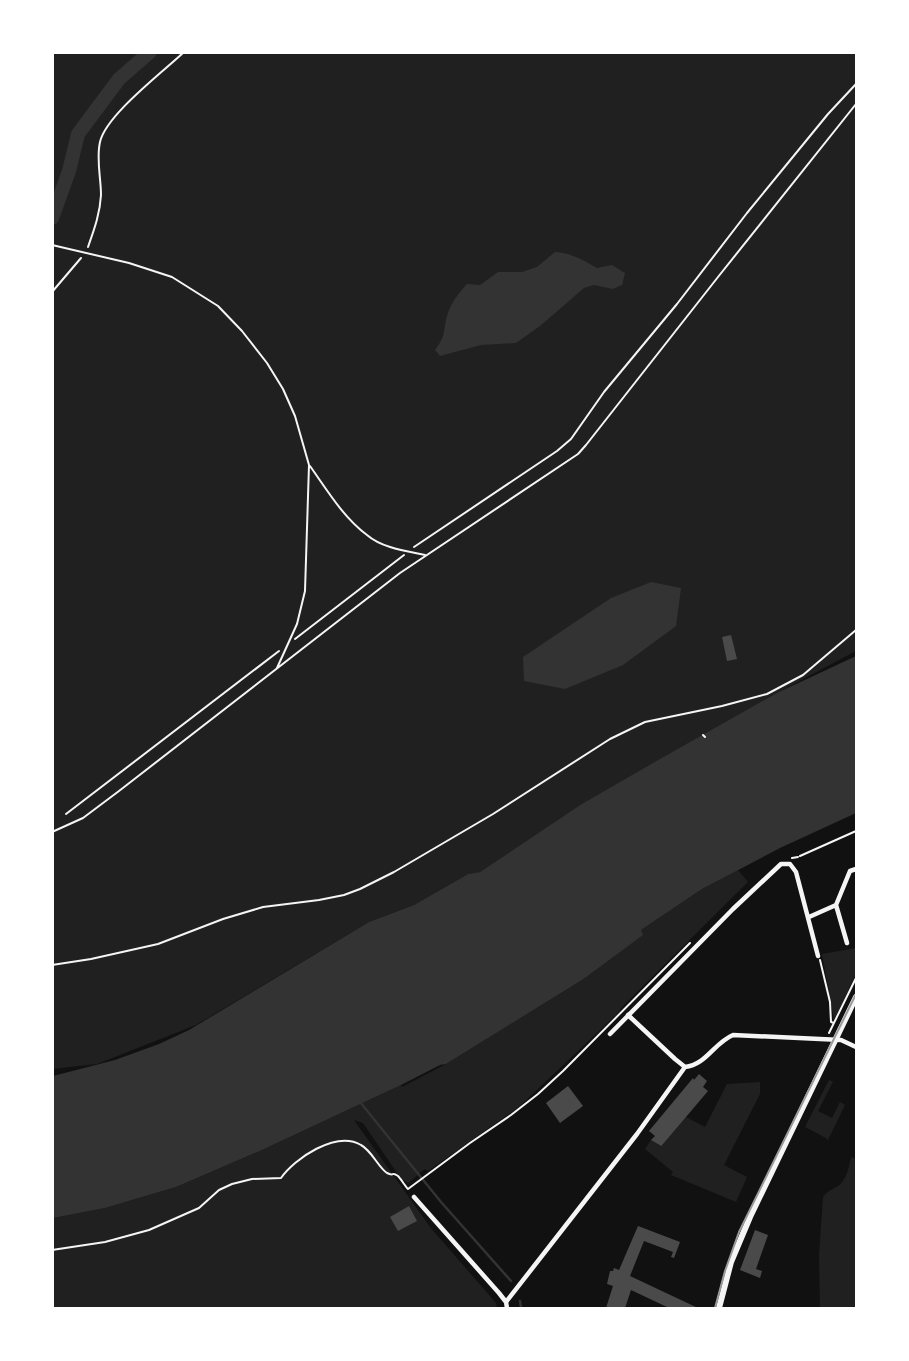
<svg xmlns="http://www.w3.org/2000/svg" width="909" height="1361" viewBox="0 0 909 1361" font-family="'Titillium Web',sans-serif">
	<rect width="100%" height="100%" fill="#111"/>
	<!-- green -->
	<path fill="#202020" d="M52 53H856V651L805 678 580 805 480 872 468 874 414 905 369 922 196 1025 97 1064 53 1069Z
		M738 870 748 882 624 1005 616 1015 519 1107 428 1171 425 1169 408 1183 401 1179 363 1123 354 1120 430 1227 496 1303 497 1308H53V1218L105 1208 176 1187 262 1150 401 1085 402 1087 446 1064 582 980 641 930 702 889Z
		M856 948V974L834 1020 822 954Z
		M829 1080 833 1082 818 1111 832 1118 840 1102 845 1105 828 1140 824 1137 805 1127Z
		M760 1082V1094L724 1165 747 1177 736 1202 671 1175 673 1172 645 1149 651 1140 660 1146 664 1143 686 1117 705 1127 727 1084Z
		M851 1157 856 1159V1308H820L819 1255 823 1197C828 1190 832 1190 838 1186 847 1179 849 1167 851 1157Z"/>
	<!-- water -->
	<path fill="#333" d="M555 252C571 253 583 260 597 268L612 265 625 273 622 285 613 289 594 285 584 288 540 326 516 343 481 345 440 356 435 350C448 333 442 330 448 313 452 301 459 293 467 284L480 285 498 272H522L537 267Z
		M651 582 681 588 676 626 623 665 565 689 524 681 523 657 611 598Z
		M856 656V813L780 848 702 889 641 930 643 935 582 980 446 1064 440 1065 401 1085 262 1150 176 1187 105 1208 53 1218V1076L115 1060 159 1044 189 1030 369 922 414 905 468 874 480 872 580 805 660 759 777 693Z"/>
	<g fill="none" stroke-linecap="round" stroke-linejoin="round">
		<!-- stream -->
		<path stroke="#333" stroke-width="2.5" d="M360 1102 441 1202 511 1281
			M520 1301 521 1308"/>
		<!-- river -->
		<path stroke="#333" stroke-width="14" d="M52 218 69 171 78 134 119 79 150 52"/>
	</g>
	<!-- building -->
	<path fill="#4a4a4a" d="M731 635 737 659 727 661 722 637Z
		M699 1074 707 1081 703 1087 708 1091 664 1143 661 1146 651 1140 655 1136 649 1131 693 1078 694 1080Z
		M568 1086 583 1106 560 1123 546 1103Z
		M409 1206 417 1221 398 1231 390 1217Z
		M638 1226 680 1242 674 1258 671 1257 673 1252 644 1241 630 1276 698 1308H669L631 1290 625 1308H606L613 1286 607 1284 610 1271H613L614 1268 619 1270Z
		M755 1230 768 1235 756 1269 762 1271 760 1278 740 1270Z"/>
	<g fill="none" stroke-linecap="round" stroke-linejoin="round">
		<!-- path -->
		<path stroke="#f5f5f5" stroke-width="2" d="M88 247C94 230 100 214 101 195 101 178 96 159 100 142 106 115 163 72 184 52
			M52 292 81 258
			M414 547 557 451 571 439 604 392 677 304 747 213 828 114 856 84
			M295 639 404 555
			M703 735 705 737
			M66 814 279 651
			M800 856 856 831
			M792 858 798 857
			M820 960 830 1002 831 1022 834 1023
			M52 965 91 959 158 944 223 919 263 907 319 900 344 895 360 889 394 872 493 814 610 739 645 722 722 706 767 694 803 675 856 630
			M829 1033 856 978
			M52 1250 105 1242 149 1230 199 1208 219 1190 232 1184 252 1179 281 1178C294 1159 336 1130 361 1145 372 1151 378 1167 387 1173 395 1177 391 1171 398 1176 401 1179 405 1186 408 1189L470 1143 511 1115 538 1094 563 1071 690 943"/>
		<!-- service -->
		<path stroke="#f5f5f5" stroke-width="2" d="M52 245 129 263 172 277 218 306 242 331 267 363 283 389 295 416 309 465 305 591 297 624 277 668
			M310 466C327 490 343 517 367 535 382 548 406 551 425 555
			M52 832 83 818 119 791 400 573 578 454 586 445 718 277 856 104"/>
		<!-- minor -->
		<path stroke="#f5f5f5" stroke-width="4.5" d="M809 917 836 905
			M847 943 836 905 850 871 856 869
			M628 1015 675 1059 685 1067
			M610 1034 733 909 781 864H790L796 872 818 956
			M414 1197 499 1293 506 1302 507 1308
			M506 1302 637 1134 685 1067C706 1065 714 1043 733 1035L841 1040 856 1047"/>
		<!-- secondary -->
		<path stroke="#f5f5f5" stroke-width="6" d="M719 1308 731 1262 750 1217 856 997"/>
		<!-- tram -->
		<path stroke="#9a9a9a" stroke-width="2" d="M715 1308 725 1271 739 1232 856 994"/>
	</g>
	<!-- border -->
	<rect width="909" height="1361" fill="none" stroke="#ffffff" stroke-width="108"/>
</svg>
